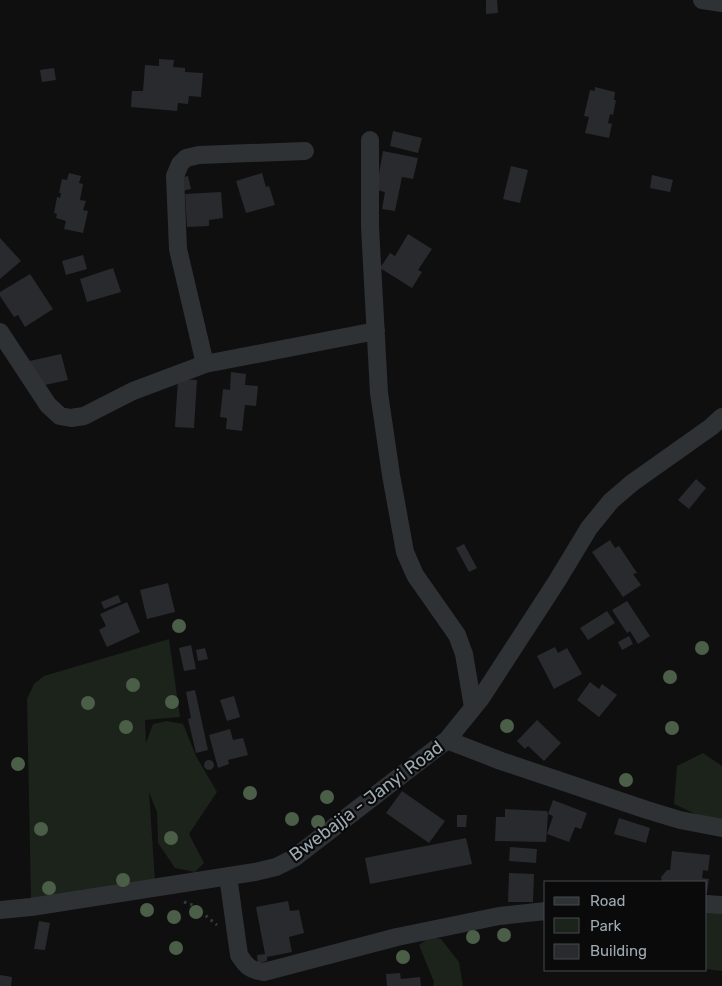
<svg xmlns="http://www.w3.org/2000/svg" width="722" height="986" viewBox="0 0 722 986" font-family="Rubik,sans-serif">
	<rect width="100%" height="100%" fill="#0f0f10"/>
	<!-- green -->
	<path fill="#1c231b" d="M169 639 180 717 145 720 146 743 153 724 167 721 183 724 196 756 217 792 189 834 204 863 195 872 175 868 158 843 157 812 149 792 155 881 31 899 27 699 34 684 44 676Z
		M703 753 722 766V820L702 817 674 804 677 766Z
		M706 910 722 911V971L706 969Z
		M430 937 441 939 459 962 463 986H433L434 982 419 945Z"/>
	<!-- building -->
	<path fill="#292a2d" d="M486 0H497L498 13 486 14Z
		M159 59 174 60 173 67 185 68V72L203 73 201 97 189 96 188 104 178 103 177 111 131 107 132 91H143L145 65 159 66Z
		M54 68 56 80 42 82 40 70Z
		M595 87 615 92 614 100H616L613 115 610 114 608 123 612 124 609 138 585 133 589 117 584 116 590 90 595 91Z
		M393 131 422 138 418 153 390 146Z
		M383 151 418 158 413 179 402 177 395 211 382 209 385 192 376 190Z
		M511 166 528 170 520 203 503 199Z
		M69 173 81 176 79 183 83 184 80 200 86 201 83 210 88 211 83 233 64 229 66 221 56 218 57 214 54 213 57 197 60 198 61 193H59L62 179 67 180Z
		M262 173 266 187 269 186 275 205 246 213 236 181Z
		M652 175 673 180 670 192 650 188Z
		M188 176 191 189 172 193 169 180Z
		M221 192 223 218 209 220V226L187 227 185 194Z
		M408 234 432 249 418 270 422 272 412 288 380 268 390 253 395 256Z
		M0 238 21 261 0 279Z
		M83 255 87 269 66 275 62 261Z
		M113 268 121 292 87 302 80 279Z
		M30 274 53 309 25 327 18 315 14 317 0 296V292Z
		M61 354 68 380 31 388 25 362Z
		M231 372 246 374 245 385 258 386 256 406 245 405 242 431 226 429 227 418 220 417 223 389 230 390Z
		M178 379 197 380 194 428 175 427Z
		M696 479 706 488 689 509 678 500Z
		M610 540 615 548 619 546 637 573 633 574 641 585 623 597 592 552Z
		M464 544 477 568 469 572 456 548Z
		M168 583 175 612 147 619 140 590Z
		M118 595 121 602 104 609 101 602Z
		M627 601 650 636 638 644 630 631 627 633 612 610Z
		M127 602 140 632 107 647 99 630 106 626 100 614Z
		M607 611 615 623 588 640 580 628Z
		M629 636 633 644 622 650 618 642Z
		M191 645 196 669 184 671 179 648Z
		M555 647 558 653 567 648 582 674 554 689 537 656Z
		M205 648 208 659 198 661 196 650Z
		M590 682 599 689 602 684 617 695 599 717 577 700Z
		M195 690 208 750 196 753 188 719 191 718 186 692Z
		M234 696 240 717 227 721 220 700Z
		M537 720 561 743 544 761 528 746 525 749 517 741Z
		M230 729 233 740 243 738 248 755 228 760 229 764 218 768 209 735Z
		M204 765a5 5 0 1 1 10 0a5 5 0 1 1-10 0Z
		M402 791 445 821 429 843 386 813Z
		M553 800 587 813 581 829 575 827 569 842 547 834 553 816 548 814Z
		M505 809 547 811 548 814 546 842 495 841 496 817H505Z
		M457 815H467L466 827H457Z
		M619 818 650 828 646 843 614 834Z
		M466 838 472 864 370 884 365 858Z
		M510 847 537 849 536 863 509 861Z
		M672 851 710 855 708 871 703 870 702 878 709 879 707 893H706V882H662L661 877 667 870H670Z
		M509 873 534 874 533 902H508Z
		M288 901 290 911 299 910 304 933 289 937 292 952 267 957V961L258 963 257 955 265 954 256 907Z
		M39 921 50 923 45 950 34 949Z
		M400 973 401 979 420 977 421 986H387L386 974Z
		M0 975 12 977 11 986H0Z"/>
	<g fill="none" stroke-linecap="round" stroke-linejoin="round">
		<!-- path -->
		<path stroke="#35393c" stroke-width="3" stroke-dasharray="2.5 4" stroke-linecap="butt" d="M184 902 193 905 217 925"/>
		<!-- street -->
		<path stroke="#2f3235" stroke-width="18" d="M702 0 722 3
			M370 140V227L379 393 391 475 405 552 415 575 457 635 464 654 473 707
			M0 332 48 405 60 416 71 418 84 416 133 391 205 364 376 331
			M205 364 178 249 175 176 180 164 186 158 199 155 305 151
			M447 740 501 761 647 810 680 820 722 828
			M228 876 239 955C247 967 250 970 264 972L397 937 499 916 546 911
			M706 904 722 905
			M0 910 31 907 255 872 276 867 294 858 447 740 481 698 557 581 589 528 611 501 632 483 711 427 722 417"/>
	</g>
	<!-- trees -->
	<g fill="#4b5e47">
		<circle cx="179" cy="626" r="7"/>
		<circle cx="702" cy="648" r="7"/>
		<circle cx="670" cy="677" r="7"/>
		<circle cx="133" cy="685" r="7"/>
		<circle cx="172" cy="702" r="7"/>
		<circle cx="88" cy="703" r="7"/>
		<circle cx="507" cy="726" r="7"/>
		<circle cx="126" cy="727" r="7"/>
		<circle cx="672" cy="728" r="7"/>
		<circle cx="18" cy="764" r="7"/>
		<circle cx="626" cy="780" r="7"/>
		<circle cx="250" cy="793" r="7"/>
		<circle cx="327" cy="797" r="7"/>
		<circle cx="292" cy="819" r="7"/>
		<circle cx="318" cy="822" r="7"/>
		<circle cx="41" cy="829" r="7"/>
		<circle cx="171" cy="838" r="7"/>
		<circle cx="123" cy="880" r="7"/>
		<circle cx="49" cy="888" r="7"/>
		<circle cx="147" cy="910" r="7"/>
		<circle cx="196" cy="912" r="7"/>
		<circle cx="174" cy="917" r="7"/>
		<circle cx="504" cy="935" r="7"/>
		<circle cx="473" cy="937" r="7"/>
		<circle cx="176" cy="948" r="7"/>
		<circle cx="403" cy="957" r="7"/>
	</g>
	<g text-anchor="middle" stroke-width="4.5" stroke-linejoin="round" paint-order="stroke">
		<!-- street labels -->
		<g font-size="18" fill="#9eaab2" stroke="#0a0a0b">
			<text transform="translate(366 801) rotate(-37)" y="6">Bwebajja - Janyi Road</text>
		</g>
	</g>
	<!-- legend -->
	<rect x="544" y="881" width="162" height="90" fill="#0a0a0b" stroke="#454a4e"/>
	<rect x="554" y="897" width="25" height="8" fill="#2f3235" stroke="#454a4e"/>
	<text x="590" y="906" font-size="15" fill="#9eaab2">Road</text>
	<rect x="554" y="918" width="25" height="15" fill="#1c231b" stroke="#454a4e"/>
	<text x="590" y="931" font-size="15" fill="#9eaab2">Park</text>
	<rect x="554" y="944" width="25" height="15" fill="#292a2d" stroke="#454a4e"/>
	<text x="590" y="956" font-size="15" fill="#9eaab2">Building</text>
</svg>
